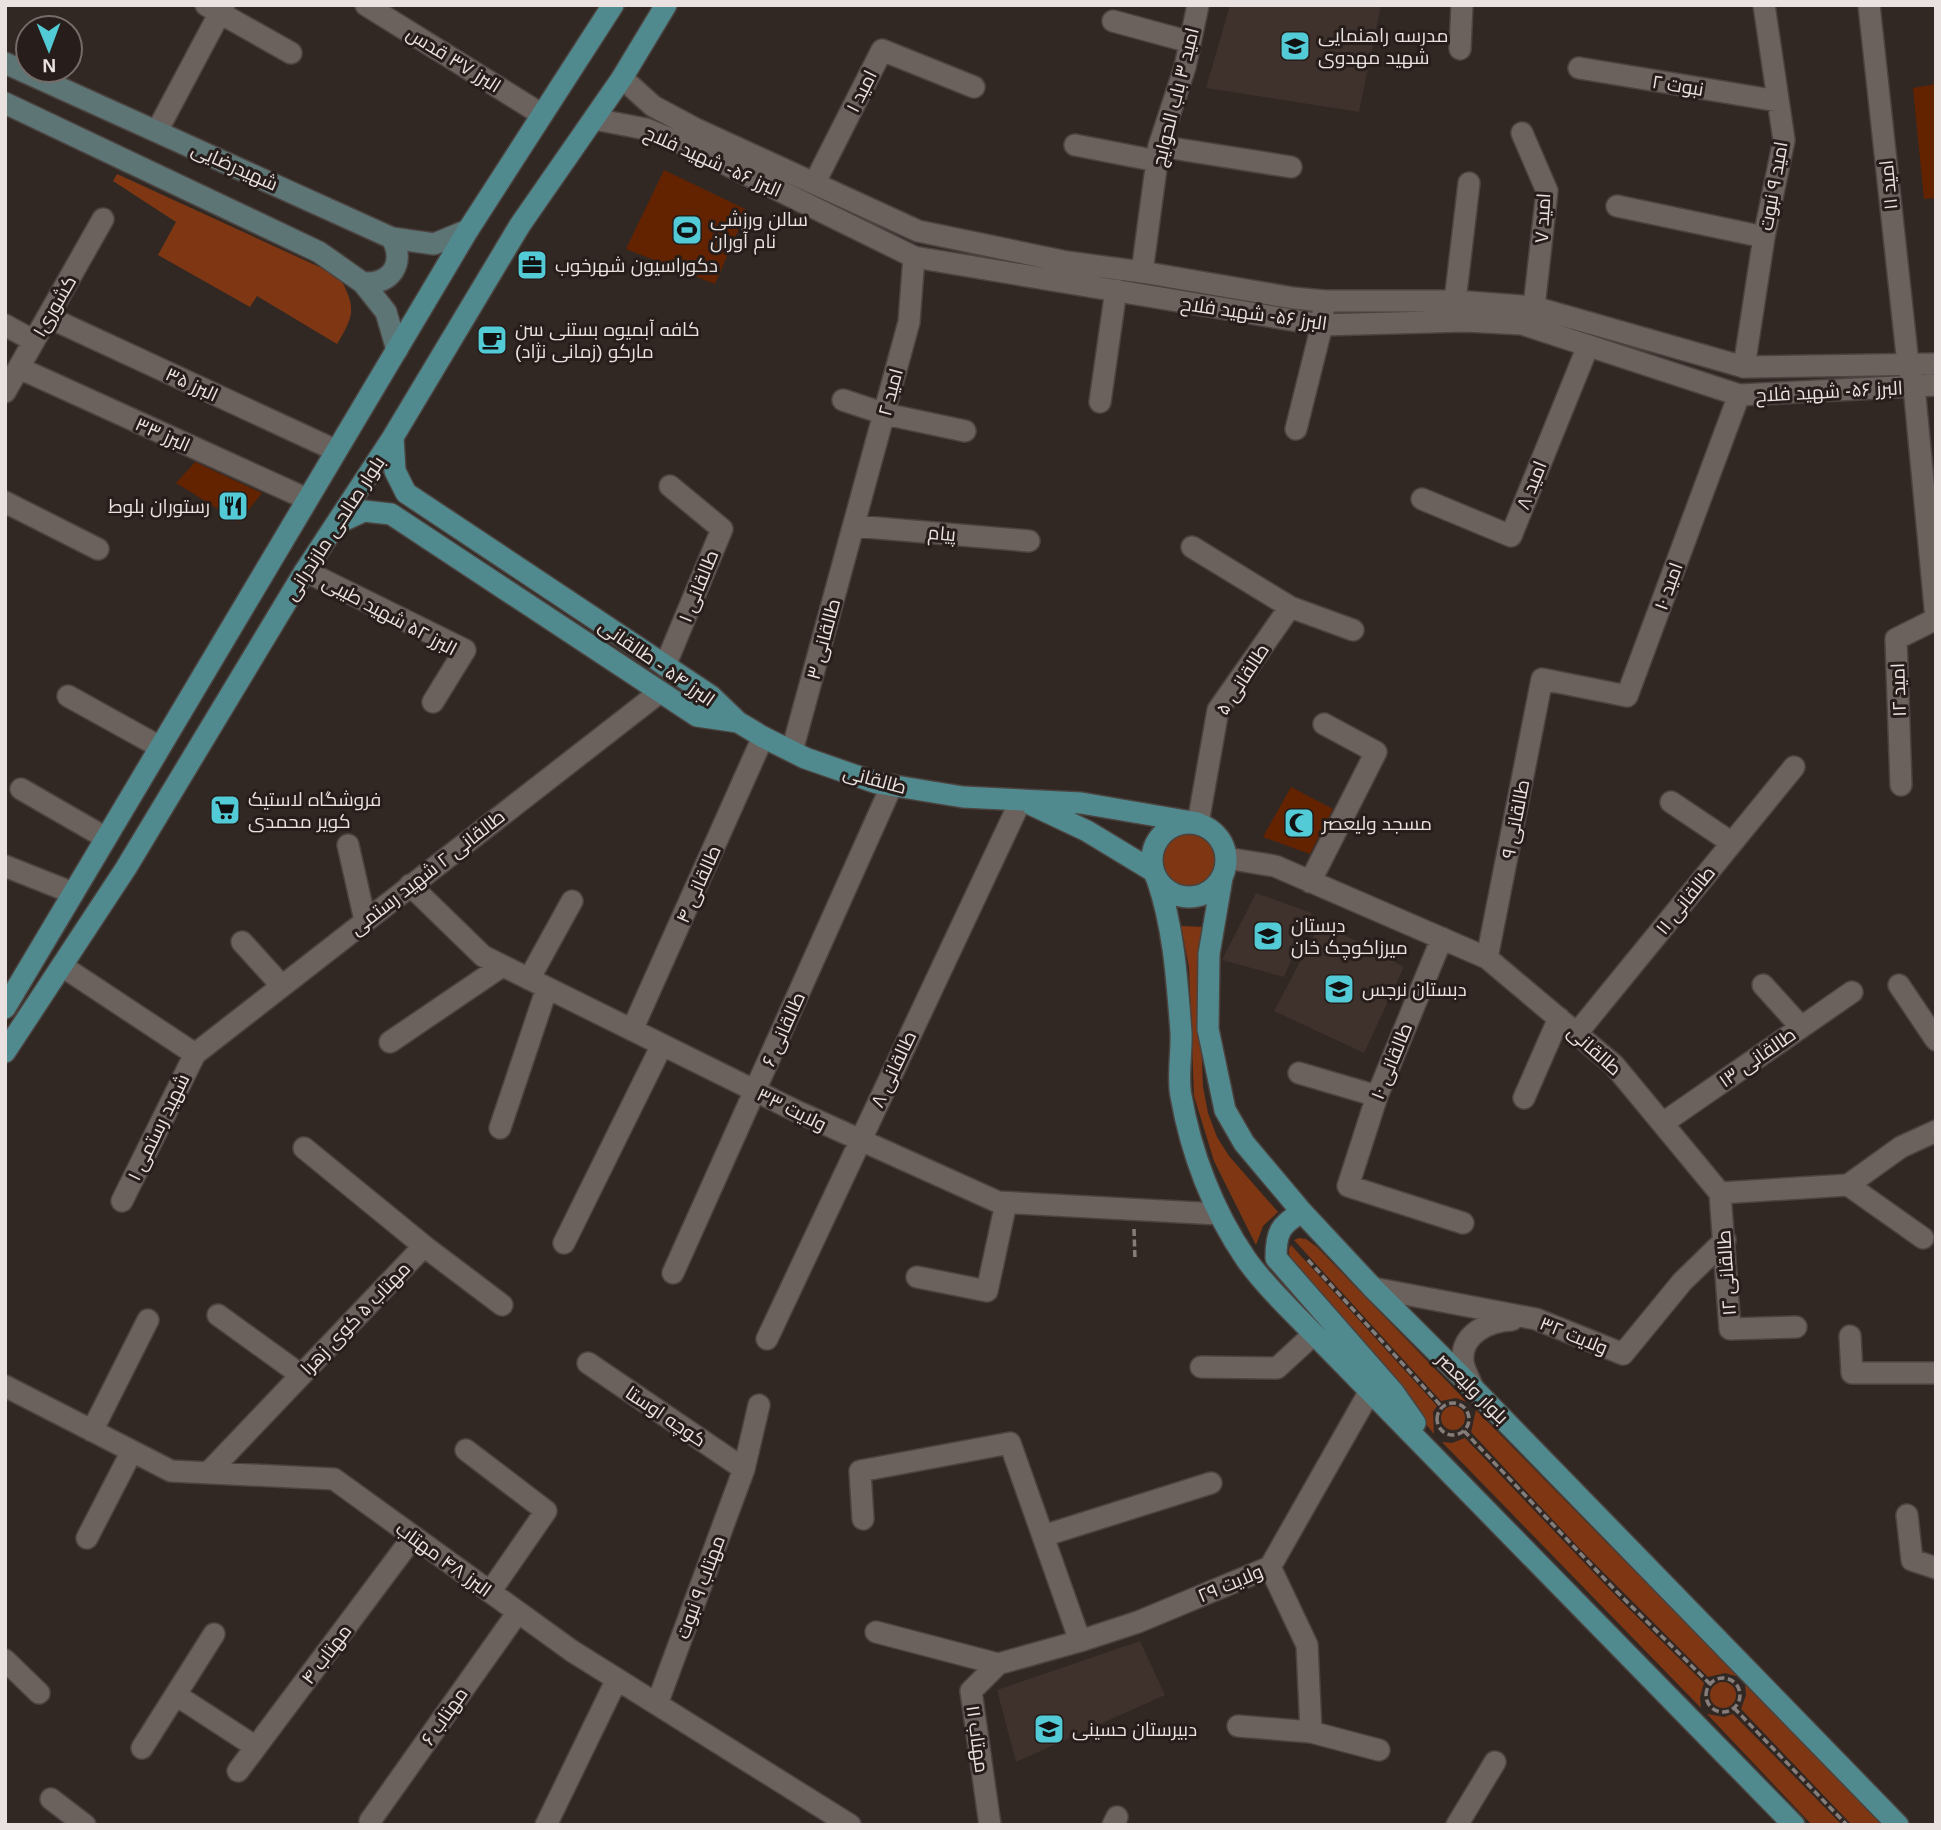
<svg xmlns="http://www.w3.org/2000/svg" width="1941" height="1830" viewBox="0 0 1941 1830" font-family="Helvetica,Cairo,sans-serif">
	<rect width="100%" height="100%" fill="#312824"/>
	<!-- built -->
	<path fill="#3f312b" d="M1230 5H1381L1359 112 1206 88Z
		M1256 893 1312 913 1284 977 1222 960Z
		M1321 922 1404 967 1364 1053 1274 1011Z
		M1140 1641 1165 1695 1016 1762 997 1690Z"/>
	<!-- green -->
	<path fill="#7f3612" d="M117 174 339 276C356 307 355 314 337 344L257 296 250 307 158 255 176 222 113 181Z
		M1161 860a28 28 0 1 1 56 0a28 28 0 1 1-56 0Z
		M1181 926 1205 927 1198 967 1203 1087 1208 1113 1217 1137 1229 1156 1278 1212 1263 1226 1256 1245 1214 1161 1194 1096 1189 967Z
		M1299 1238 1306 1239 1317 1247 1467 1402 1456 1398 1441 1401 1294 1240Z
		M1291 1245 1437 1406 1433 1412 1434 1434 1293 1262C1289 1256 1287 1251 1291 1245Z
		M1441 1418a12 12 0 1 1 24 0a12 12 0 1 1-24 0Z
		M1476 1410 1739 1677 1725 1673 1708 1677 1579 1548 1471 1432Z
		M1465 1438 1618 1598 1704 1683 1700 1697 1701 1708 1442 1442 1452 1443Z
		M1710 1695a13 13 0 1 1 26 0a13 13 0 1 1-26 0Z
		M1745 1683 1884 1825H1852L1741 1709 1746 1695Z
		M1707 1714 1724 1717 1733 1714 1842 1825H1812Z"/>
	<!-- building -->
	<path fill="#632301" d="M1936 84V198L1924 199 1913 88Z
		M664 170 747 210 715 284 626 249Z
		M195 462 262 493 239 522 176 483Z
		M1291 787 1333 809 1310 854 1263 837Z"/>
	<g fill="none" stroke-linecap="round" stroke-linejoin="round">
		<!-- minor casing -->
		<g stroke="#4b4340" stroke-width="24">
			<path id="minor" d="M206 5 291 53
				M366 5 541 114
				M1869 5 1908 364 1914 386 1936 618
				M1113 21 1190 42
				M1460 49 1462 5
				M1579 68 1778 101
				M157 131 224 5
				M1522 133 1547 191 1534 307
				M1075 145 1157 161
				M1159 146 1291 167
				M815 182 882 50 974 87
				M1617 206 1764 237
				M1142 272 1159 146 1185 67 1198 5
				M1455 301 1469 183
				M48 317 335 450
				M5 325 34 341
				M1744 367 1764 237 1784 140 1764 5
				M19 368 307 499
				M5 392 103 219
				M843 400 885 414 965 431
				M1100 402 1116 290
				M1296 429 1322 325 1324 301
				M1422 499 1511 536 1588 346
				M5 502 98 549
				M854 526 1029 541
				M1192 547 1290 607
				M305 571 465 650 433 702
				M665 666 722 529 670 486
				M68 696 160 747
				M792 751 909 322 914 257
				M1901 785 1896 639 1936 619
				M21 789 106 838
				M1671 802 1732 843
				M1198 823 1218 710 1290 607 1353 630
				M348 845 365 920
				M1226 858 1275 866 1487 958 1614 1065 1720 1193 1848 1185 1901 1147 1936 1131
				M5 866 73 893
				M1310 882 1376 752 1324 724
				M410 885 483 956 794 1110 998 1202 1218 1214
				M1442 938 1377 1096 1348 1186 1463 1223
				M242 942 281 985
				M1487 958 1542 679 1627 696 1739 395
				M62 966 195 1054
				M529 979 572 901
				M1763 985 1801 1027
				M1899 985 1936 1040
				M632 1030 763 737
				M1577 1033 1794 767
				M390 1042 502 966
				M1299 1073 1377 1096
				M1524 1098 1559 1018
				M1663 1123 1852 992
				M500 1128 547 988
				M1848 1185 1923 1238
				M1720 1193 1730 1329 1796 1327
				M122 1201 195 1054 660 692
				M564 1243 662 1045
				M424 1246 502 1305
				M673 1273 892 785
				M917 1277 987 1291 1006 1203
				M1373 1288 1536 1319 1623 1354 1682 1282 1725 1240
				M218 1315 301 1375
				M1850 1336 1852 1373H1936
				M767 1339 1021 800
				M588 1363 744 1469
				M1201 1367 1277 1368 1314 1334
				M5 1386 171 1471 334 1479 572 1651 850 1825
				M1473 1388C1470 1380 1464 1370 1463 1362 1460 1333 1490 1321 1512 1320
				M92 1431 148 1320
				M466 1450 546 1511 490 1592
				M208 1473 424 1246 304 1148
				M1907 1515 1912 1560 1936 1568
				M863 1519 860 1471 1010 1443 1080 1641
				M1043 1536 1211 1483
				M87 1538 132 1451
				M1270 1567 1307 1645 1311 1732 1379 1750
				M876 1632 998 1664
				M5 1660 39 1693
				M176 1695 256 1747
				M657 1704 744 1469 759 1405
				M1238 1726 1311 1732
				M142 1748 214 1634
				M238 1771 413 1537
				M51 1799 85 1825
				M370 1821 518 1612
				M546 1825 617 1679
				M990 1825 971 1691 998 1664 1080 1641 1138 1622 1270 1567 1370 1391
				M1113 1825 1117 1817
				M1457 1825 1495 1762"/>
		</g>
		<!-- tertiary casing -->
		<g stroke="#4b4340" stroke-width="24">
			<path id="tertiary" d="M622 78 653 106 696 129 918 231 1067 262 1142 272 1293 298 1324 301H1455L1534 307 1744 367 1936 364
				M594 119 646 129 697 150 914 257 1322 325 1465 321 1522 324 1739 395 1936 385"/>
		</g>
		<!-- secondary casing -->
		<g stroke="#4b4340" stroke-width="24">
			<path id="secondary" d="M5 63 392 238 434 244 468 230
				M5 103 319 252 363 283 386 312 397 350
				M363 283C392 284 405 264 392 238"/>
		</g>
		<!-- primary casing -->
		<g stroke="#4b4340" stroke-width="24">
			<path id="primary" d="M393 437 395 471 406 493 711 696 738 722 763 737 805 758 877 783 963 797 1081 803 1198 823
				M336 524 364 511 391 514 697 716 738 722
				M1032 805 1087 831 1153 871
				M1152 860a37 37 0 1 1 74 0a37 37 0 1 1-74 0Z
				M1222 878 1209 954 1208 1029 1225 1110 1244 1143 1302 1212 1373 1288 1473 1388 1898 1825
				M1157 879C1174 928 1177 981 1181 1032 1182 1053 1177 1076 1181 1096 1191 1153 1213 1211 1246 1259 1265 1286 1291 1310 1314 1334L1794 1825
				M5 1008 468 230 613 5
				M5 1052 126 868 305 571 393 437 520 225 622 78 666 5
				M1302 1212C1280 1225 1276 1232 1276 1258L1394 1393 1415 1423"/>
		</g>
		<!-- path -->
		<path stroke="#857d7a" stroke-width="3.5" stroke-dasharray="7 3.5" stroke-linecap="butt" d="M1134 1229 1135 1260
			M1308 1260 1442 1407
			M1437 1419a16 16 0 1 1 32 0a16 16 0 1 1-32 0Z
			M1464 1431 1617 1592 1710 1684
			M1706 1695a17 17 0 1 1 34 0a17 17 0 1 1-34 0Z
			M1734 1708 1847 1825"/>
		<!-- minor -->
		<use href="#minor" stroke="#6b615d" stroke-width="21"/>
		<!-- tertiary -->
		<use href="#tertiary" stroke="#6b615d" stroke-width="21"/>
		<!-- secondary -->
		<use href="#secondary" stroke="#5e7576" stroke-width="21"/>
		<!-- primary -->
		<use href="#primary" stroke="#518a8e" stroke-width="21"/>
	</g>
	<!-- icons -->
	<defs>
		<g id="school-square" transform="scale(1.575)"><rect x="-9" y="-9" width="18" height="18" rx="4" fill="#52cbd7" stroke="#271e1b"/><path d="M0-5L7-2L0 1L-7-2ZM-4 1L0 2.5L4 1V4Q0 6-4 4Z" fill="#111"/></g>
		<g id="stadium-square" transform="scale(1.575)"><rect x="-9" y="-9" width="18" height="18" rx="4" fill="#52cbd7" stroke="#271e1b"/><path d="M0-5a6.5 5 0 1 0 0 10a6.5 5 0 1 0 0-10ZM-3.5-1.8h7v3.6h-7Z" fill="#111"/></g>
		<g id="office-square" transform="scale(1.575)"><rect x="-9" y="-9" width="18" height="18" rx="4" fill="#52cbd7" stroke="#271e1b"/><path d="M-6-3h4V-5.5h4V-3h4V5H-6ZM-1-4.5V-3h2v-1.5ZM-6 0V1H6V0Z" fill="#111"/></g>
		<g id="cafe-square" transform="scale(1.575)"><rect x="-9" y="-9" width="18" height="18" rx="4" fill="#52cbd7" stroke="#271e1b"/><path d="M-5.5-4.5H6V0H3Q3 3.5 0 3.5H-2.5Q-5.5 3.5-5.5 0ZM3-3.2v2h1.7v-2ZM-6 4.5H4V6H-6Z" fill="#111"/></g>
		<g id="restaurant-square" transform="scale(1.575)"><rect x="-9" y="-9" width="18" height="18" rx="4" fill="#52cbd7" stroke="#271e1b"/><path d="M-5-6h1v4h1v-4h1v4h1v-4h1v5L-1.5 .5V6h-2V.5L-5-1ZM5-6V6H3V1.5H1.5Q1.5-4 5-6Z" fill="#111"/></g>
		<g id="supermarket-square" transform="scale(1.575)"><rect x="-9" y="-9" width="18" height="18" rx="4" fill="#52cbd7" stroke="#271e1b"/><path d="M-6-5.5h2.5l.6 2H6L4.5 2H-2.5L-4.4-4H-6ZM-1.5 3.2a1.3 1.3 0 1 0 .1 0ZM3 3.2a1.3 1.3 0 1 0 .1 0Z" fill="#111"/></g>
		<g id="mosque-square" transform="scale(1.575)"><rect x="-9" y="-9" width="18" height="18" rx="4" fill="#52cbd7" stroke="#271e1b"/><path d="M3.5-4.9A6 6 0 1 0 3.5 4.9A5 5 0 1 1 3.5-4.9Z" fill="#111"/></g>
	</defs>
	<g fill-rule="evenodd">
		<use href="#school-square" x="1295" y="46"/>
		<use href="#stadium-square" x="687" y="230"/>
		<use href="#office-square" x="532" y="265"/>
		<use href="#cafe-square" x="492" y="340"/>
		<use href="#restaurant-square" x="233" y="506"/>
		<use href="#supermarket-square" x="225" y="810"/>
		<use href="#mosque-square" x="1299" y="823"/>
		<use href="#school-square" x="1268" y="936"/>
		<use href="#school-square" x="1339" y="989"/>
		<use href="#school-square" x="1049" y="1729"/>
	</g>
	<g text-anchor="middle" stroke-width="6" stroke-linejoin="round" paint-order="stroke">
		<!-- poi labels -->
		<g font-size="19" fill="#e9e2e0" stroke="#271e1b" text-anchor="start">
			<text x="1318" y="42">مدرسه راهنمایی<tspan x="1318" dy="22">شهید مهدوی</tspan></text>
			<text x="710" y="226">سالن ورزشی<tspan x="710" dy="22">نام آوران</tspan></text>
			<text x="555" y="272">دکوراسیون شهرخوب</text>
			<text x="515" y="336">کافه آبمیوه بستنی سن<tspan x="515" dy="22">مارکو (زمانی نژاد)</tspan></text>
			<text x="210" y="513" text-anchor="end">رستوران بلوط</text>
			<text x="248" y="806">فروشگاه لاستیک<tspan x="248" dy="22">کویر محمدی</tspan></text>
			<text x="1322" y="830">مسجد ولیعصر</text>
			<text x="1291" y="932">دبستان<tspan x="1291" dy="22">میرزاکوچک خان</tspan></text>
			<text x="1362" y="996">دبستان نرجس</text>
			<text x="1072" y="1736">دبیرستان حسینی</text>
		</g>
		<!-- street labels -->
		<g font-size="19" fill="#e9e2e0" stroke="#271e1b">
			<text transform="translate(454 59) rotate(32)" y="7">البرز ۳۷ قدس</text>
			<text transform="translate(1678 85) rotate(9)" y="7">نبوت ۲</text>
			<text transform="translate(861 91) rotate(-63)" y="7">امید ۱</text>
			<text transform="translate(1175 97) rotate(-76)" y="7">امید ۳ باب الحوایج</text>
			<text transform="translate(713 161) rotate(24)" y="7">البرز ۵۶- شهید فلاح</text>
			<text transform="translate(235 166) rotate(24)" y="7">شهیدرضایی</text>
			<text transform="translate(1888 185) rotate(-96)" y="7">امید ۱۱</text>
			<text transform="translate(1773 186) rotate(-80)" y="7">امید ۹ نبوت</text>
			<text transform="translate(1542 218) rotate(-87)" y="7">امید ۷</text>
			<text transform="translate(54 306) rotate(-60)" y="7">کشوری۱</text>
			<text transform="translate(1254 313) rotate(8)" y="7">البرز ۵۶- شهید فلاح</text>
			<text transform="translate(192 384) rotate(25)" y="7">البرز ۳۵</text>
			<text transform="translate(1829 391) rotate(-3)" y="7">البرز ۵۶- شهید فلاح</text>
			<text transform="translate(890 392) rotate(-75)" y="7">امید ۲</text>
			<text transform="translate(163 434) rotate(24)" y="7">البرز ۳۳</text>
			<text transform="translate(1531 485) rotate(-68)" y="7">امید ۸</text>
			<text transform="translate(334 528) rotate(-57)" y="7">بلوار صالحی مازندرانی</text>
			<text transform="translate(942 533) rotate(5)" y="7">پیام</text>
			<text transform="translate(698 586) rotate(-68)" y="7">طالقانی ۱</text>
			<text transform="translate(1668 586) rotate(-70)" y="7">امید ۱۰</text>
			<text transform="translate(390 615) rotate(28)" y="7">البرز ۵۲ شهید طیبی</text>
			<text transform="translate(823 639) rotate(-75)" y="7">طالقانی ۳</text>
			<text transform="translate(657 662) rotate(35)" y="7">البرز ۵۴ - طالقانی</text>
			<text transform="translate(1242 679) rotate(-57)" y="7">طالقانی ۵</text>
			<text transform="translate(1898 690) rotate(-92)" y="7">امید ۱۲</text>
			<text transform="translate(875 779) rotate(15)" y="7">طالقانی</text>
			<text transform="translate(1515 819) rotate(-79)" y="7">طالقانی ۹</text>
			<text transform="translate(427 872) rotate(-38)" y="7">طالقانی ۲ شهید رستمی</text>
			<text transform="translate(698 884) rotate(-66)" y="7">طالقانی ۴</text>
			<text transform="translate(1685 900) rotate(-51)" y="7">طالقانی ۱۱</text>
			<text transform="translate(783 1029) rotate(-66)" y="7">طالقانی ۶</text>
			<text transform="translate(1595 1050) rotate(42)" y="7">طالقانی</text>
			<text transform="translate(1757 1057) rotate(-35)" y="7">طالقانی ۱۳</text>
			<text transform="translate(1391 1061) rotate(-68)" y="7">طالقانی ۱۰</text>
			<text transform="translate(893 1069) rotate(-65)" y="7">طالقانی ۸</text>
			<text transform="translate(792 1109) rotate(26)" y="7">ولایت ٣۳</text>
			<text transform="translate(158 1127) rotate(-64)" y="7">شهید رستمی ۱</text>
			<text transform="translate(1726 1273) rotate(-94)" y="7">طالقانی ۱۲</text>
			<text transform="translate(355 1318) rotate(-46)" y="7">مهتاب ۵ کوی زهرا</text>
			<text transform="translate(1574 1335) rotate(22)" y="7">ولایت ۳۲</text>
			<text transform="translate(1473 1388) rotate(45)" y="7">بلوار ولیعصر</text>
			<text transform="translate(666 1416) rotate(34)" y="7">کوچه اوستا</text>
			<text transform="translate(444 1559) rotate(36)" y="7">البرز ۴۸ مهتاب</text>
			<text transform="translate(1230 1583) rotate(-23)" y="7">ولایت ٢٩</text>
			<text transform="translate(700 1587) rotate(-70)" y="7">مهتاب ۹ نبوت</text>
			<text transform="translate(326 1654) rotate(-53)" y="7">مهتاب ۴</text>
			<text transform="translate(444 1716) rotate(-55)" y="7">مهتاب ۶</text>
			<text transform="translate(978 1739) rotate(82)" y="7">مهتاب ۱۱</text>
		</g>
	</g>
	<!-- border -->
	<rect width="1941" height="1830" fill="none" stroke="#e9e2e0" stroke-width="14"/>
	<!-- north arrow -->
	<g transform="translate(49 49) rotate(179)"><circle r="33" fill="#271e1b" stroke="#756c6a" stroke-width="2"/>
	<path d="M0-5L12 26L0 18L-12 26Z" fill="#52cbd7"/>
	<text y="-10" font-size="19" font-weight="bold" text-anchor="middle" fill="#e9e2e0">N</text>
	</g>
</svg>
